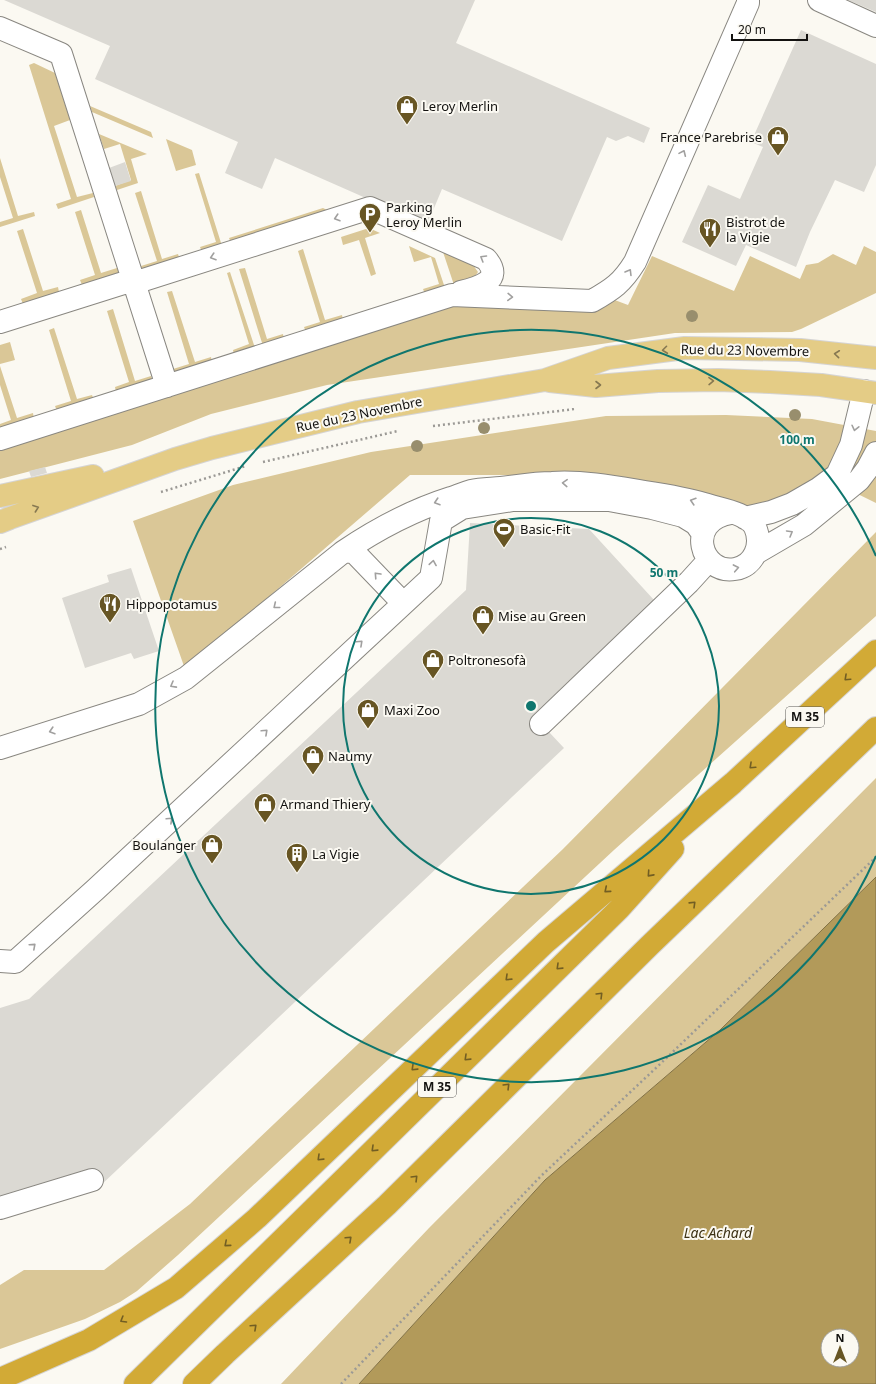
<svg xmlns="http://www.w3.org/2000/svg" width="876" height="1384" viewBox="0 0 876 1384" font-family="'Noto Sans',sans-serif">
	<rect width="100%" height="100%" fill="#fbf9f2"/>
	<!-- green -->
	<path fill="#dac797" d="M34 63 55 73 70 120 54 126 77 197 93 193 94 197 58 209 56 204 71 199 29 65Z
		M90 106 151 132 153 138 92 112Z
		M99 134 147 154 131 159 138 183 117 190 115 186 131 180 120 144 104 149Z
		M166 139 192 150 196 165 176 171Z
		M0 158 18 216 34 212 35 216 0 227V222L13 218 0 177Z
		M199 173 222 246 202 252 200 247 216 242 195 174Z
		M141 191 162 259 178 254 180 260 142 271 141 266 157 261 135 193Z
		M323 208 331 212 231 243 229 238Z
		M81 210 101 273 117 268 119 273 82 285 80 280 95 275 75 212Z
		M369 228 380 233 365 238 376 274 371 276 359 240 343 245 341 237Z
		M23 229 43 291 58 287 59 292 23 304 21 299 37 293 17 231Z
		M409 246 435 258 445 288 425 294 423 289 439 284 431 257 414 262Z
		M864 246 876 252V293L801 329 792 332 675 333 327 385 211 414 132 445 0 479V448L451 306 612 299 628 305 652 256 734 291 750 256 800 279 806 265 818 263 833 254 856 265Z
		M303 249 325 320 342 315 343 320 306 332 304 327 320 322 298 251Z
		M443 252 473 265 478 272 473 279 454 285Z
		M245 268 267 339 283 334 284 339 263 346 239 269Z
		M230 272 255 348 234 355 233 350 249 344 227 273Z
		M172 291 195 362 211 357 212 362 175 374 173 369 189 364 167 292Z
		M113 309 135 381 151 376 153 381 116 392 115 387 129 382 107 311Z
		M54 328 77 399 92 395 94 400 57 411 55 406 71 401 49 330Z
		M10 342 15 360 0 364V345Z
		M0 366 17 418 33 413 34 419 0 429V424L11 420 0 385Z
		M726 415 812 419 876 431V503L821 476 786 502 753 507 713 497 605 475H410L185 669 133 521 233 485 371 452 606 416Z
		M876 532V616L614 850 178 1255 137 1291 120 1302 85 1319 0 1349V1285L24 1270H104L190 1204 563 849Z
		M876 778V877L720 1030 545 1180 359 1384H281L429 1228Z"/>
	<!-- water -->
	<path fill="#b29a5a" stroke="#827144" fill-rule="evenodd" d="M876 877V1384H359L545 1180 720 1030ZM828 1336H852V1360H828Z"/>
	<!-- building -->
	<path fill="#dbd9d3" d="M4 0H475L456 43 650 128 644 143 628 136 616 141 607 137 562 241 442 189 427 225 275 158 262 189 225 173 238 142 95 79 110 46Z
		M848 0H876V12Z
		M801 30 876 64V165L864 192 835 180 810 232 796 267 746 245 736 266 682 242 708 185 740 199 763 147 751 142Z
		M125 162 131 181 115 186 109 168Z
		M45 467 47 473 31 477 29 471Z
		M470 523 589 529 654 600 533 715 564 748 100 1186 0 1201V1008L29 999 466 590Z
		M131 568 159 651 134 659 131 653 85 668 62 598 109 582 107 575Z"/>
	<g fill="none" stroke-linecap="round" stroke-linejoin="round">
		<!-- minor casing -->
		<g stroke="#898781" stroke-width="24">
			<path id="minor" d="M819 0 876 26
				M0 28 61 54 167 386
				M134 283 370 208 486 259C505 281 477 288 461 292
				M0 322 133 280
				M0 439 452 295 592 301C613 289 622 283 635 262L748 3V0
				M745 518 771 512 792 504 818 489 837 475 851 445 864 391
				M343 552C377 529 413 510 451 498 458 496 464 493 471 491 481 489 491 489 501 488 518 486 535 483 552 483 583 481 615 487 645 492 665 495 685 498 704 504 719 509 748 513 755 527 763 545 754 566 735 569 701 575 684 521 731 513
				M756 553 804 525 859 480 868 468 876 453
				M541 724 689 582 709 560
				M0 748 139 704 186 678 343 552 353 551 403 603
				M0 961 15 962 95 890 431 578 441 521 462 508 513 500H609L652 508 683 516 696 524 703 534
				M0 1208 92 1180"/>
		</g>
		<!-- major casing -->
		<g stroke="#d5d4d4" stroke-width="24">
			<path id="major" d="M550 381 596 386 658 381 718 380 770 382 821 385 876 393
				M0 496 93 476
				M0 522 10 518 175 459 212 448 358 412 545 380 608 358 685 348 800 350 876 358"/>
		</g>
		<!-- highway casing -->
		<g stroke="#d5d4d4" stroke-width="24">
			<path id="highway" d="M0 1379 89 1340 176 1288 257 1218 546 942 733 783 876 651
				M135 1384 619 909 673 849
				M194 1384 225 1354 387 1205 649 946 876 728"/>
		</g>
		<!-- path -->
		<path stroke="#9b9995" stroke-width="2.5" stroke-dasharray="2 3" stroke-linecap="butt" d="M433 426 575 409
			M263 462 398 431
			M161 492 246 466
			M0 549 6 547
			M341 1384 541 1176 657 1067 876 857"/>
		<!-- minor -->
		<use href="#minor" stroke="#fff" stroke-width="22"/>
		<!-- major -->
		<use href="#major" stroke="#e4cc86" stroke-width="22"/>
		<!-- highway -->
		<use href="#highway" stroke="#d2aa36" stroke-width="22"/>
	</g>
	<!-- trees -->
	<g fill="#988e6d">
		<circle cx="692" cy="316" r="6"/>
		<circle cx="795" cy="415" r="6"/>
		<circle cx="484" cy="428" r="6"/>
		<circle cx="417" cy="446" r="6"/>
	</g>
	<!-- one-way arrows -->
	<defs><path id="oneway-chevron" d="M-2-3.5L2.5 0L-2 3.5" fill="none" stroke-width="1.6" stroke-linecap="round" stroke-linejoin="round"/></defs>
	<g stroke="#a1a09f">
		<use href="#oneway-chevron" transform="translate(683 153) rotate(-66)"/>
		<use href="#oneway-chevron" transform="translate(337 218) rotate(162)"/>
		<use href="#oneway-chevron" transform="translate(213 257) rotate(162)"/>
		<use href="#oneway-chevron" transform="translate(483 258) rotate(-149)"/>
		<use href="#oneway-chevron" transform="translate(629 272) rotate(-59)"/>
		<use href="#oneway-chevron" transform="translate(510 297) rotate(2)"/>
		<use href="#oneway-chevron" transform="translate(855 428) rotate(103)"/>
		<use href="#oneway-chevron" transform="translate(565 483) rotate(-177)"/>
		<use href="#oneway-chevron" transform="translate(693 501) rotate(-163)"/>
		<use href="#oneway-chevron" transform="translate(437 502) rotate(162)"/>
		<use href="#oneway-chevron" transform="translate(790 533) rotate(-30)"/>
		<use href="#oneway-chevron" transform="translate(433 563) rotate(-81)"/>
		<use href="#oneway-chevron" transform="translate(736 568) rotate(-11)"/>
		<use href="#oneway-chevron" transform="translate(377 575) rotate(-133)"/>
		<use href="#oneway-chevron" transform="translate(276 606) rotate(141)"/>
		<use href="#oneway-chevron" transform="translate(360 643) rotate(-43)"/>
		<use href="#oneway-chevron" transform="translate(173 685) rotate(151)"/>
		<use href="#oneway-chevron" transform="translate(52 731) rotate(163)"/>
		<use href="#oneway-chevron" transform="translate(265 732) rotate(-43)"/>
		<use href="#oneway-chevron" transform="translate(170 820) rotate(-43)"/>
		<use href="#oneway-chevron" transform="translate(33 946) rotate(-42)"/>
	</g>
	<g stroke="#867851">
		<use href="#oneway-chevron" transform="translate(665 350) rotate(173)"/>
		<use href="#oneway-chevron" transform="translate(837 354) rotate(-174)"/>
		<use href="#oneway-chevron" transform="translate(711 381) rotate(-1)"/>
		<use href="#oneway-chevron" transform="translate(598 385)"/>
		<use href="#oneway-chevron" transform="translate(36 508) rotate(-20)"/>
	</g>
	<g stroke="#725e23">
		<use href="#oneway-chevron" transform="translate(847 678) rotate(137)"/>
		<use href="#oneway-chevron" transform="translate(752 766) rotate(137)"/>
		<use href="#oneway-chevron" transform="translate(650 874) rotate(132)"/>
		<use href="#oneway-chevron" transform="translate(607 890) rotate(140)"/>
		<use href="#oneway-chevron" transform="translate(693 904) rotate(-44)"/>
		<use href="#oneway-chevron" transform="translate(559 967) rotate(136)"/>
		<use href="#oneway-chevron" transform="translate(508 978) rotate(136)"/>
		<use href="#oneway-chevron" transform="translate(600 995) rotate(-45)"/>
		<use href="#oneway-chevron" transform="translate(467 1058) rotate(136)"/>
		<use href="#oneway-chevron" transform="translate(414 1068) rotate(136)"/>
		<use href="#oneway-chevron" transform="translate(507 1086) rotate(-45)"/>
		<use href="#oneway-chevron" transform="translate(374 1149) rotate(136)"/>
		<use href="#oneway-chevron" transform="translate(320 1158) rotate(136)"/>
		<use href="#oneway-chevron" transform="translate(415 1178) rotate(-45)"/>
		<use href="#oneway-chevron" transform="translate(349 1239) rotate(-43)"/>
		<use href="#oneway-chevron" transform="translate(227 1244) rotate(139)"/>
		<use href="#oneway-chevron" transform="translate(123 1320) rotate(149)"/>
		<use href="#oneway-chevron" transform="translate(254 1327) rotate(-43)"/>
	</g>
	<!-- distance rings -->
	<g fill="none" stroke="#0f766e" stroke-width="2">
		<circle cx="531" cy="706" r="188"/>
		<path d="M876 856A376 376 0 1 1 876 556"/>
	</g>
	<!-- icons -->
	<defs>
		<g id="shop-pin" transform="scale(1.15)"><path d="M0 17L-7.5 6A9.5 9.5 0 1 1 7.5 6Z" fill="#675523" stroke="#fbf9f2"/><path d="M-5-2.5h2.3a2.7 3.5 0 0 1 5.4 0H5L5.5 6h-11ZM-1.5-2.5h3a1.5 2.3 0 0 0-3 0Z" fill="#fff"/></g>
		<g id="parking-pin" transform="scale(1.15)"><path d="M0 17L-7.5 6A9.5 9.5 0 1 1 7.5 6Z" fill="#675523" stroke="#fbf9f2"/><path d="M-3.5-5.5H1a3.5 3.5 0 0 1 0 7H-1V5.5H-3.5ZM-1-3.4V-.6H.8a1.4 1.4 0 0 0 0-2.8Z" fill="#fff"/></g>
		<g id="restaurant-pin" transform="scale(1.15)"><path d="M0 17L-7.5 6A9.5 9.5 0 1 1 7.5 6Z" fill="#675523" stroke="#fbf9f2"/><path d="M-5-6h1v4h1v-4h1v4h1v-4h1v5L-1.5 .5V6h-2V.5L-5-1ZM5-6V6H3V1.5H1.5Q1.5-4 5-6Z" fill="#fff"/></g>
		<g id="stadium-pin" transform="scale(1.15)"><path d="M0 17L-7.5 6A9.5 9.5 0 1 1 7.5 6Z" fill="#675523" stroke="#fbf9f2"/><path d="M0-5a6.5 5 0 1 0 0 10a6.5 5 0 1 0 0-10ZM-3.5-1.8h7v3.6h-7Z" fill="#fff"/></g>
		<g id="building-pin" transform="scale(1.15)"><path d="M0 17L-7.5 6A9.5 9.5 0 1 1 7.5 6Z" fill="#675523" stroke="#fbf9f2"/><path d="M-4-6H4V6H1V3H-1V6H-4ZM-2.5-4.3h1.7v1.8h-1.7ZM.8-4.3h1.7v1.8H.8ZM-2.5-1h1.7V.8h-1.7ZM.8-1h1.7V.8H.8Z" fill="#fff"/></g>
	</defs>
	<g fill-rule="evenodd">
		<use href="#shop-pin" x="407" y="106"/>
		<use href="#shop-pin" x="778" y="137"/>
		<use href="#parking-pin" x="370" y="214"/>
		<use href="#restaurant-pin" x="710" y="229"/>
		<use href="#stadium-pin" x="504" y="529"/>
		<use href="#restaurant-pin" x="110" y="604"/>
		<use href="#shop-pin" x="483" y="616"/>
		<use href="#shop-pin" x="433" y="660"/>
		<use href="#shop-pin" x="368" y="710"/>
		<use href="#shop-pin" x="313" y="756"/>
		<use href="#shop-pin" x="265" y="804"/>
		<use href="#shop-pin" x="212" y="845"/>
		<use href="#building-pin" x="297" y="854"/>
	</g>
	<g text-anchor="middle" stroke-width="4" stroke-linejoin="round" paint-order="stroke">
		<!-- shield labels -->
		<g fill="#fbf9f2" stroke="#595754" stroke-width="1">
			<rect x="786" y="707" width="38" height="20" rx="3"/>
			<rect x="418" y="1077" width="38" height="20" rx="3"/>
		</g>
		<g font-size="12" font-weight="bold" fill="#131210">
			<text x="805" y="721">M 35</text>
			<text x="437" y="1091">M 35</text>
		</g>
		<!-- poi labels -->
		<g font-size="13" fill="#131210" stroke="#fbf9f2" text-anchor="start">
			<text x="422" y="111">Leroy Merlin</text>
			<text x="762" y="142" text-anchor="end">France Parebrise</text>
			<text x="386" y="212">Parking<tspan x="386" dy="15">Leroy Merlin</tspan></text>
			<text x="726" y="227">Bistrot de<tspan x="726" dy="15">la Vigie</tspan></text>
			<text x="520" y="534">Basic-Fit</text>
			<text x="126" y="609">Hippopotamus</text>
			<text x="498" y="621">Mise au Green</text>
			<text x="448" y="665">Poltronesofà</text>
			<text x="384" y="715">Maxi Zoo</text>
			<text x="328" y="761">Naumy</text>
			<text x="280" y="809">Armand Thiery</text>
			<text x="196" y="850" text-anchor="end">Boulanger</text>
			<text x="312" y="859">La Vigie</text>
		</g>
		<!-- street labels -->
		<g font-size="13" fill="#131210" stroke="#fbf9f2">
			<text transform="translate(745 350) rotate(1)" y="5">Rue du 23 Novembre</text>
			<text transform="translate(359 414) rotate(-12)" y="5">Rue du 23 Novembre</text>
		</g>
		<!-- water labels -->
		<g font-size="14" font-style="italic" fill="#3c3114" stroke="#fbf9f2">
			<text x="718" y="1238">Lac Achard</text>
		</g>
	</g>
	<circle cx="531" cy="706" r="6" fill="#0f766e" stroke="#fbf9f2" stroke-width="2"/>
	<g font-size="12" text-anchor="middle" font-weight="bold" fill="#0f766e" stroke="#fbf9f2" stroke-width="4" stroke-linejoin="round" paint-order="stroke">
		<text x="797" y="444">100 m</text>
		<text x="664" y="577">50 m</text>
	</g>
	<!-- north arrow -->
	<g transform="translate(840 1348)"><circle r="19" fill="#fbf9f2" stroke="#9e9d98"/>
	<path d="M0-3L7 15L0 10L-7 15Z" fill="#675523"/>
	<text y="-6" font-size="11" font-weight="bold" text-anchor="middle" fill="#131210">N</text>
	</g>
	<!-- scale -->
	<path d="M732 34v6h75v-6" fill="none" stroke="#131210" stroke-width="2"/>
	<text x="738" y="34" font-size="12" fill="#131210" stroke="#fbf9f2" stroke-width="3" paint-order="stroke">20 m</text>
</svg>
